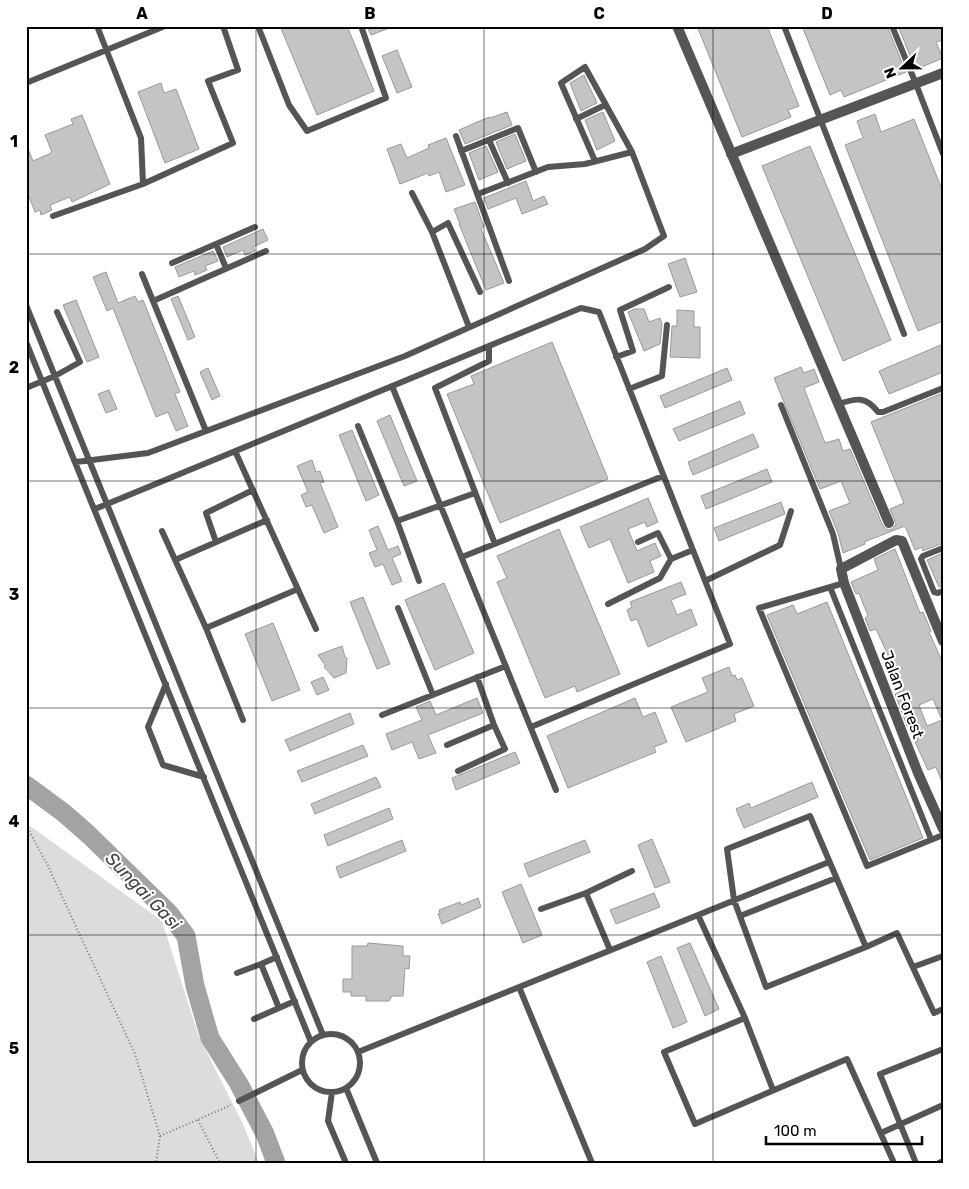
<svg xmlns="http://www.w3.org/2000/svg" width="969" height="1189" viewBox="0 0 969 1189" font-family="Rubik,sans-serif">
	<rect width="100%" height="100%" fill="#fff"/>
	<!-- green -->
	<path fill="#dcdcdc" d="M26 823 162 921 199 1037 242 1122 259 1163H26Z"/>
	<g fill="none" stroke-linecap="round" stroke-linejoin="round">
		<!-- river -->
		<path stroke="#a3a3a3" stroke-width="19" d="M26 785 64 813 89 835 169 913 186 936 195 986 210 1038 239 1084 265 1134 276 1163"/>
	</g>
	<!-- building -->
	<path fill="#c4c4c4" stroke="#999" fill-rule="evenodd" d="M280 26H347L374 91 317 115Z
		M367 26H392V27L371 35Z
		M697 26H767L799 106 788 110 791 117 742 137Z
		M802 26H887L906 72 844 97 841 90 830 95Z
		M898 26H943V40L936 42 943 58 917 69 915 68Z
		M397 50 412 87 397 93 382 56Z
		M584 75 597 103 581 111 570 83Z
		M161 83 164 93 176 89 199 149 165 163 138 92Z
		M507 112 512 125 465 144 459 130 489 117 490 118Z
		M603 112 615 141 597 150 585 120Z
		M875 114 881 132 914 119 943 192V321L918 331 845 145 863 138 857 121Z
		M82 115 110 184 72 202 70 197 50 205 52 210 41 215 40 210 35 212 26 189V144L33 161 49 154 52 152 45 135 73 124 71 119Z
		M515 134 526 161 507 169 496 142Z
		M446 138 465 185 446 192 439 172 429 176 428 173 400 184 387 149 401 144 407 158 429 148 428 145Z
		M486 146 498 172 479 180 469 153Z
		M810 146 891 340 843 361 762 166Z
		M526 181 533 201 544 196 548 204 522 214 516 198 488 209 484 198Z
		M475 202 484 227 481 229 504 283 486 290 459 224H460L454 209Z
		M263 229 268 240 253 247 255 251 245 255 243 250 227 257 223 247Z
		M213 251 218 261 205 266 207 270 195 275 194 271 179 277 175 267Z
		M685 258 697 292 680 297 668 264Z
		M106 272 118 303 135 296 138 302 143 300 180 392 175 394 188 426 176 431 168 412 156 417 113 308 107 311 93 277Z
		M178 296 195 337 188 340 171 299Z
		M76 300 99 357 87 362 63 305Z
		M634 309H644L649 322 660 318 662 324 660 344 644 351 628 312Z
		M677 310 694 311V327H700V358L670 357 672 326H677Z
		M552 342 608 479 500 523 447 394 474 384 471 376Z
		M943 344V372L889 394 879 371Z
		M801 367 804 373 814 369 819 382 804 388 825 443 839 439 843 451 850 449 883 526 888 530 892 529 896 524 890 509 904 503 871 422 943 393V543L923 551 922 547 915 550 905 526 864 542 865 544 843 553 838 533 829 511 850 503 841 481 820 489 774 378Z
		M208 368 220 396 212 400 200 372Z
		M727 368 732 380 665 408 660 396Z
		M109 390 117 409 106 413 98 394Z
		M740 401 745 414 679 441 673 429Z
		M390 415 417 481 404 486 377 421Z
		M352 430 379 495 366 501 339 435Z
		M753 434 759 447 693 475 688 462Z
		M312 460 316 472 320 471 324 482 320 483 338 527 324 533 312 505 306 507 301 495 308 492 297 466Z
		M767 469 772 482 706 509 701 496Z
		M648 498 658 522 647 527 645 522 628 529 637 551 655 543 661 556 650 561 654 572 628 583 610 539 589 548 580 527Z
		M781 502 785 514 719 541 714 528Z
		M378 526 388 550 398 546 401 554 392 558 402 581 392 585 383 564 375 567 369 553 377 550 369 530Z
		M559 529 620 674 577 692 575 686 545 698 497 582 507 578 497 556Z
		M895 549 920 613 923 612 931 631 929 632 943 663 942 782 936 767 928 770 915 742 918 741 911 725 907 726 895 694 904 690 876 629 870 631 865 618 868 616 859 593 856 594 851 582 878 570 874 559ZM933 699 942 720 927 726 919 705Z
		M943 553V586L939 587 927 560Z
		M681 582 686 594 671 600 677 615 691 609 697 625 648 647 637 619 631 621 627 610 632 607 630 602Z
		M444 583 474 653 435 670 405 600Z
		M363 597 390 664 377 669 350 602Z
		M827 602 923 838 870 860 767 615 793 605 797 614Z
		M273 623 300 690 272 701 245 634Z
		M342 646 345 657 347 658 346 673 334 678 324 667 325 665 318 655Z
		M729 667 732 676 735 675 737 680 742 678 754 706 734 714 736 721 686 742 671 707 708 692 702 678Z
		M323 677 329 690 317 695 311 682Z
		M477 698 483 713 428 735 436 753 419 759 412 742 392 750 386 734 422 720 416 707 430 701 436 715Z
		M635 698 643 717 655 712 667 742 654 747 656 752 568 788 547 736Z
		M350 713 354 724 290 751 285 740Z
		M363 745 368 756 302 782 297 771Z
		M515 752 520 763 456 790 452 778Z
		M376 777 381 787 315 814 311 804Z
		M812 782 818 797 744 828 736 809 749 803 751 808Z
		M389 808 393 819 328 846 324 835Z
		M652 839 670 882 655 888 638 845Z
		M402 840 406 851 340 878 336 867Z
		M585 840 590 852 529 877 524 864Z
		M521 884 542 935 523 943 502 892Z
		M654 893 660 907 616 924 610 910Z
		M478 898 481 907 442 924 438 914 440 913 439 910 460 902 461 905Z
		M368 943 403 946V956H410L409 969 405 968 403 996H392L389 1001H366V996H351V992H343V979H352V946H367Z
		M690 943 719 1009 705 1016 677 948Z
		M661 956 687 1022 673 1028 647 962Z"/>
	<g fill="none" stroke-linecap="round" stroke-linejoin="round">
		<!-- path -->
		<path stroke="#777" stroke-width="2" stroke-dasharray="1 2.5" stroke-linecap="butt" d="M26 825 48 866 135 1054 160 1136 156 1163
			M198 1120 220 1163
			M160 1136 231 1105"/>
		<!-- lane -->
		<path stroke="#555" stroke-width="6" d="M258 26 289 105 307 131 386 98 361 26
			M784 26 904 334
			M892 26 916 84 943 154
			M26 83 165 26
			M576 119 605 105
			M456 136 509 281
			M489 140 508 183
			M461 151 518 128 536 172
			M595 161 561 83 585 67 632 152
			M143 184 233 143 208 81 238 70 223 26
			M412 193 432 232 469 327
			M53 216 143 184 141 138 97 26
			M432 232 448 223 480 292
			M216 244 255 227
			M172 263 216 244 226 268
			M142 274 206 431
			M153 301 266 251
			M26 305 323 1035
			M26 342 311 1042
			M489 346V361L435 388 495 544
			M616 357 633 351 620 310 669 287
			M392 386 556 790
			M26 388 55 376 80 362 57 312
			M629 389 662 376 667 325
			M839 404C856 398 866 396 878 412H883L943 388
			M781 405 833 534 841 569
			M358 426 397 521
			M235 451 316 629
			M76 462 148 453 405 356 645 249 664 236 632 152 585 164 548 167 478 194
			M95 509 581 308 599 312 730 644 531 727
			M162 531 206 628
			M216 542 206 513 253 490
			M638 542 658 533 671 559
			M943 548 923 556 921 559 934 592 938 593 943 591
			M462 557 663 476
			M175 560 267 520
			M419 581 397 521 475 493
			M705 581 780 545 791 511
			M844 583 759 608 867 866 943 835
			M830 587 931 839
			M608 604 660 578 671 559 693 550
			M398 608 433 695
			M166 684 148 727 163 765 204 777
			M382 715 506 666
			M243 720 206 628 298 589
			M447 745 494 725 477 677
			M458 771 505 749 494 725
			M810 816 866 947 766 987 734 900 727 849Z
			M586 893 632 871
			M541 909 586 893 610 950
			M698 915 829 862
			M740 916 836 878
			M866 947 897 933 934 1013 943 1009
			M277 957 261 964 279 1008 295 1001
			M913 967 943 956
			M237 973 261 964
			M519 987 592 1163
			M745 1018 664 1052 695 1124 847 1059 894 1163
			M254 1019 279 1008
			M302 1063a29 29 0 1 1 58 0a29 29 0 1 1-58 0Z
			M358 1052 698 915 745 1018 773 1090
			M346 1088 377 1163
			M332 1092 328 1121 346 1163
			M239 1101 302 1070
			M881 1133 943 1105
			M916 1163 880 1074 943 1049
			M939 1163 943 1161"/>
		<!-- street -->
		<path stroke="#555" stroke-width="10" d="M677 26 889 523
			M731 154 943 73
			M943 641 902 541 896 540 841 569 844 583 918 773 943 829"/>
	</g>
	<!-- grid -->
	<path fill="none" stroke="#000" stroke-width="1" stroke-opacity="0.55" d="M256 26V1163M484 26V1163M713 26V1163M26 254H943M26 481H943M26 708H943M26 935H943"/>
	<g text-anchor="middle" stroke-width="4" stroke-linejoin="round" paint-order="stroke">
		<!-- street labels -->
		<g font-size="16" fill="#000" stroke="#fff">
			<text transform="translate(903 694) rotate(69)" y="6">Jalan Forest</text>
		</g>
		<!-- water labels -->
		<g font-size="18" font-style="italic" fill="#444" stroke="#fff">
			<text transform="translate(143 891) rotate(46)" y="6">Sungai Gasi</text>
		</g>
	</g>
	<!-- border -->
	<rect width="969" height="1189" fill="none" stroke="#ffffff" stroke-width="55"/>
	<!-- north arrow -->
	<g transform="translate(902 68) rotate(248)" stroke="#ffffff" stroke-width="4" paint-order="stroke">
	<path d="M0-4L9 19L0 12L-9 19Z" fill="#000000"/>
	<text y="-8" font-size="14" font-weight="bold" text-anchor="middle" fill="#000000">N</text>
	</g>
	<!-- scale -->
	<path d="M766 1136v8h156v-8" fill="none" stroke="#000000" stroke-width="2.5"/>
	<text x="774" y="1136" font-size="15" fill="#000000" stroke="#ffffff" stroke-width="4" paint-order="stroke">100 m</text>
	<rect x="28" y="28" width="914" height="1134" fill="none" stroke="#000" stroke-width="2"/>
	<g font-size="16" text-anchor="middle" font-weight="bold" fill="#000">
		<text x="142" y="19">A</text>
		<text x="370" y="19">B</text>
		<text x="599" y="19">C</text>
		<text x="827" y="19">D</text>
		<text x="14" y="147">1</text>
		<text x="14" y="373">2</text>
		<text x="14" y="600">3</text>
		<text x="14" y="827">4</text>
		<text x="14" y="1054">5</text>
	</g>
</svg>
